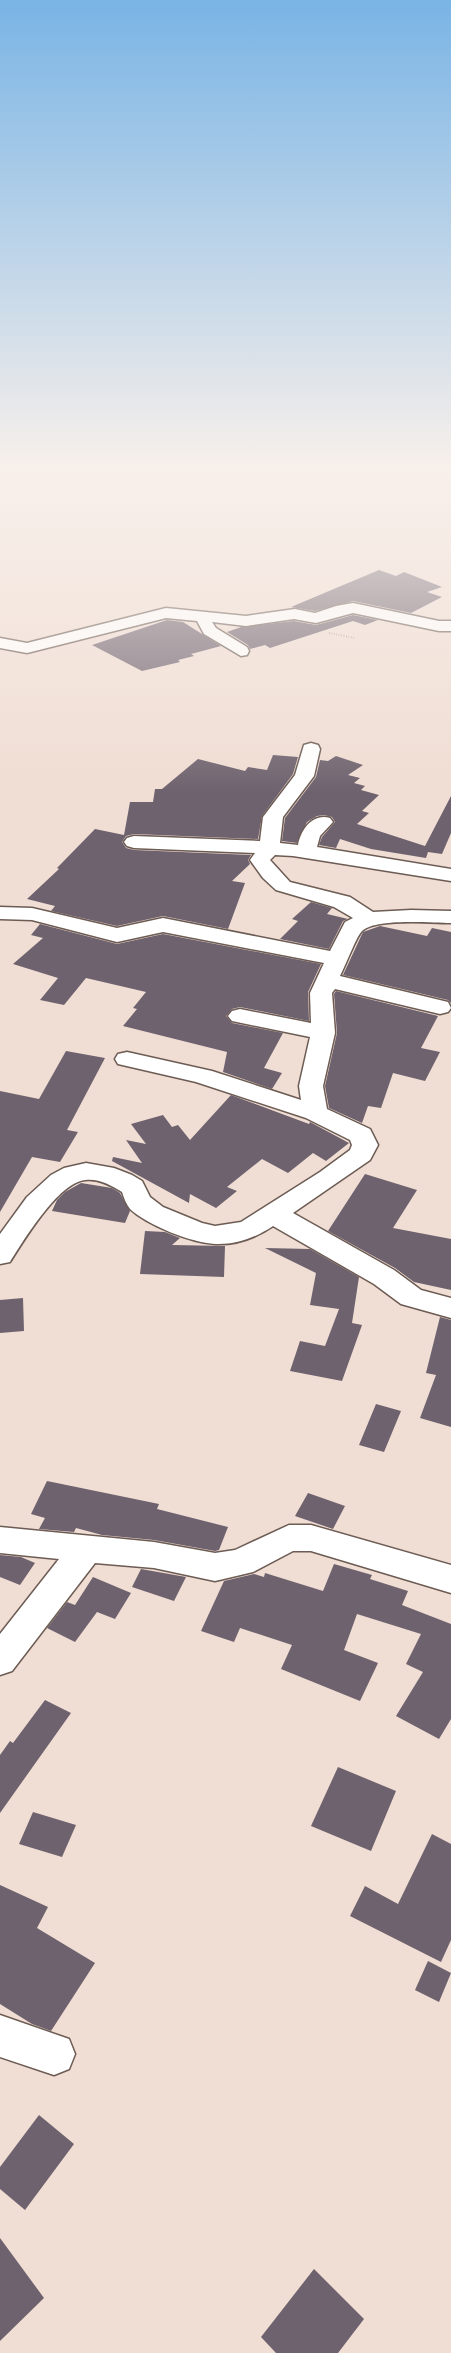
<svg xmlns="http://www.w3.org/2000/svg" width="451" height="2353" viewBox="0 0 451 2353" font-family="Manrope,sans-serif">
	<rect width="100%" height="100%" fill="#f0ddd3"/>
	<!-- building -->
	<path fill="#6e626e" d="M379 570 396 576 404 572 442 587 427 592 442 597 411 613 353 601 315 611 291 607Z
		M353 615 378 620 365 625 353 621 270 648 265 645 250 649 248 645 227 632 241 627 294 621 316 625Z
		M167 620 183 622 221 646 191 654 194 656 178 660 180 662 142 671 92 645Z
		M273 755 298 757 293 774 262 816 258 839 134 834 126 836 122 842 126 848 134 850 251 855 248 860 250 864 232 881 245 883 228 929 163 916 117 926 51 911 55 906 27 899 59 869 57 868 95 829 124 835 130 802H153L155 789H162L198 759 245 771 248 767 267 770Z
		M336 756 363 765 348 775 360 778 354 783 365 786 361 790 379 795 362 811 369 813 357 824 425 846 451 796V833L442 854 428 852 426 858 371 849 340 839 336 848 319 845 322 837 335 822 332 817 324 815 317 816 307 822 297 843 282 841 285 818 316 777 320 760 328 761Z
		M311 902 332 908 327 914 348 919 343 921 329 949 280 939 298 921 292 919Z
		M40 924 117 944 163 934 321 964 308 992 309 1021 240 1007 232 1009 226 1016 232 1023 283 1033 264 1068 282 1073 272 1089 223 1072 227 1052 123 1026 137 1009 133 1008 146 992 86 978 64 1005 40 1000 58 978 13 964 43 938 31 935Z
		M380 926 427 936 432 928 451 932V1003L448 1000 343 975 363 932Z
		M336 991 438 1016 421 1048 440 1052 425 1081 393 1073 381 1108 368 1106 362 1123 329 1108 325 1086 337 1033 334 994Z
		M66 1051 105 1058 67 1130 78 1132 60 1162 32 1157 0 1212V1091L39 1099Z
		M231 1095 309 1124 310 1122 349 1143 326 1161 313 1153 288 1173 262 1159 227 1187 237 1191 216 1208 190 1194 189 1203 112 1161 113 1157 142 1163 126 1140 146 1144 131 1124 163 1115 172 1127 178 1125 190 1140Z
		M365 1174 417 1190 393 1228 451 1239V1290L414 1282 395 1268 328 1231Z
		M81 1183 112 1188 120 1193 130 1211 125 1223 52 1211 57 1200 65 1192Z
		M145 1231 165 1232 180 1238 172 1245 225 1246 224 1277 140 1274Z
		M265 1248 310 1249 359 1277 352 1323 362 1325 342 1381 290 1371 300 1341 325 1346 339 1309 310 1305 316 1273Z
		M23 1298 24 1331 0 1333V1300Z
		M440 1317 451 1320V1427L420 1418 436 1375 426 1373Z
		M376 1404 401 1411 384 1452 359 1445Z
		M47 1481 159 1504 157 1509 228 1527 219 1550 215 1551 154 1540 102 1535 76 1528 74 1532 39 1529 45 1518 31 1514Z
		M308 1493 345 1506 333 1529 295 1516Z
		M0 1555 21 1557 35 1563 20 1585 0 1577Z
		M334 1564 372 1575 370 1579 408 1591 402 1605 451 1624V1719L439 1739 396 1716 423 1672 406 1664 421 1634 357 1614 344 1650 378 1663 360 1701 281 1669 292 1645 240 1628 234 1642 201 1631 224 1581 254 1574 264 1577 265 1573 323 1591Z
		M141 1569 186 1577 174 1601 132 1587Z
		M93 1577 131 1593 115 1619 97 1612 75 1642 47 1628 67 1602 75 1605Z
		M45 1700 71 1713 0 1813V1755L10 1741 13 1743Z
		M338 1767 396 1791 371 1851 311 1826Z
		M33 1812 76 1825 62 1857 19 1844Z
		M432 1834 451 1844V1940L441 1962 350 1916 365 1886 398 1904Z
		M0 1885 48 1907 37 1928 95 1963 51 2031 32 2024 0 2004Z
		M428 1961 451 1973 439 2002 415 1990Z
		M39 2115 74 2144 25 2210 0 2189V2167Z
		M0 2238 44 2298 0 2341Z
		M314 2269 364 2319 338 2353H276L261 2337Z"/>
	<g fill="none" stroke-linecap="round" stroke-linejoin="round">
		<!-- minor casing -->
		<g stroke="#6c5c54" stroke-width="3">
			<path id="minor" d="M432 464H451V470L434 467Z
				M353 603 439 621H451V631H439L353 613 316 623 294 619 246 626 212 622 216 628 247 647 249 651 247 655 241 656 204 634 197 621 166 618 27 653 0 648V638L27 643 166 608 246 616 295 609 315 613 336 606Z
				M311 743 318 745 320 749 314 776 283 817 280 843 298 845C301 829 313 813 330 818L333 822 320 836 317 847 451 869V881L293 856 275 855 270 860 290 882 350 897 373 912 411 910 451 911V923C432 923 376 918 362 931 356 937 345 967 340 976L448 1002 451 1008 448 1012 440 1014 335 989 332 993 335 1033 323 1086 327 1109 370 1129 378 1145 370 1160 293 1213 394 1270 421 1290 451 1298V1318L401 1304 374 1284 273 1226C257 1237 236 1245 215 1244 192 1243 147 1225 130 1209 126 1204 124 1198 122 1192 111 1185 98 1178 85 1180 58 1183 24 1240 10 1262L0 1264V1234L27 1197 51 1175 64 1168 86 1163 114 1168 132 1175 142 1181 150 1197 163 1207 202 1223 215 1226 241 1222 320 1172 350 1150 352 1145 350 1140 306 1118 196 1082 118 1064 115 1059 118 1054 127 1052 212 1071 301 1100 299 1086 310 1037 232 1021 228 1016 232 1011 240 1009 311 1023 310 993 324 963 163 932 117 942 32 920 0 919V907L32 908 117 928 163 918 330 951 345 922 353 918 334 907 276 890 263 878 250 860 255 853 134 848 127 846 124 842 127 838 134 836 260 841 263 817 295 775 304 745Z
				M289 1525H311L451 1565V1593L311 1551H293L253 1572 215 1581 154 1568 95 1563 12 1671 0 1675V1634L59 1559 0 1553V1527L154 1542 215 1553 235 1550Z
				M0 2015 69 2039 75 2054 69 2069 54 2075 0 2057Z"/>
		</g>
		<!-- path -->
		<path stroke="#8e817a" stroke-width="2" stroke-dasharray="0.5 2" stroke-linecap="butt" d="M329 633 355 638"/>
		<!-- minor -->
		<use href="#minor" fill="#fff" fill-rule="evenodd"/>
	</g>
	<!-- sky -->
	<linearGradient id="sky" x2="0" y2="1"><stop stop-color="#79b4e5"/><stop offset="0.59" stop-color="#f8f0eb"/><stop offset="1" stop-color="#f8f0eb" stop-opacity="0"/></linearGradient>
	<rect width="451" height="793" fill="url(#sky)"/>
</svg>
